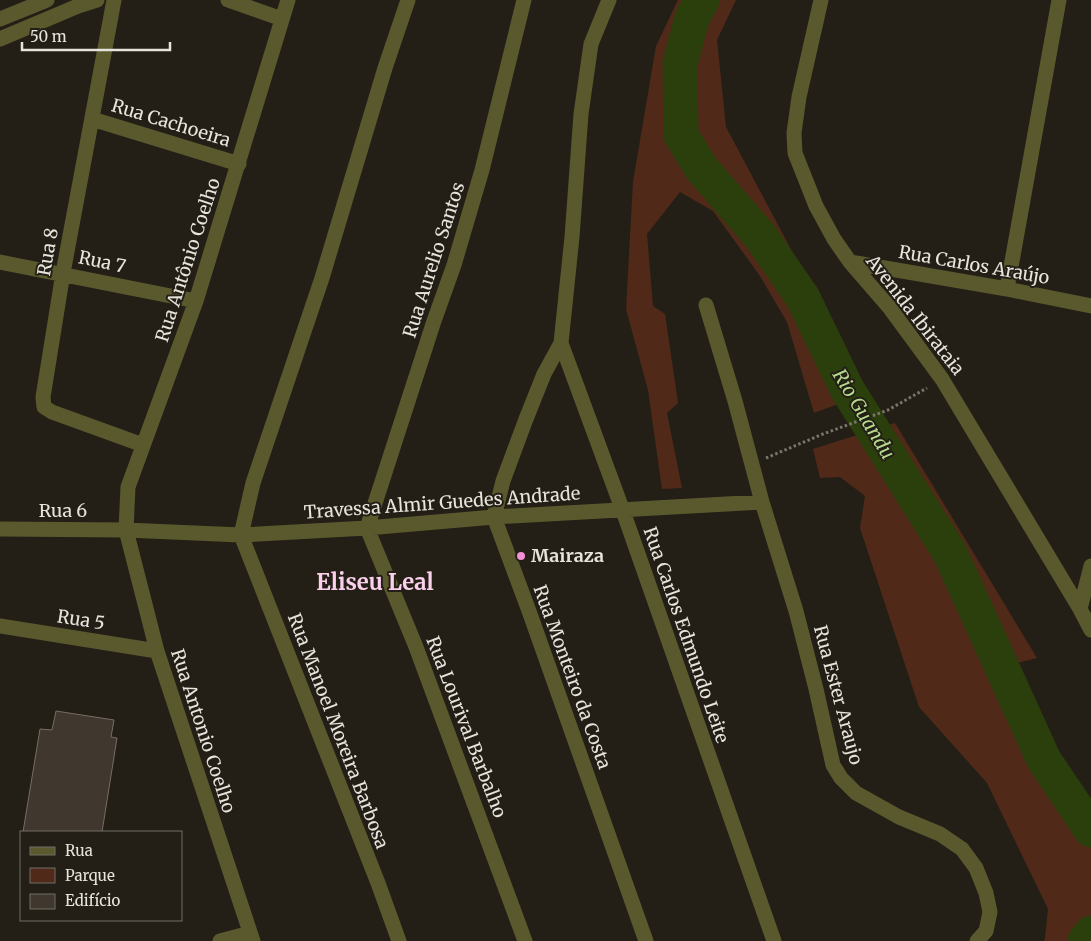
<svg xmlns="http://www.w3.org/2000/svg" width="1091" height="941" viewBox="0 0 1091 941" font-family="Merriweather,serif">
	<rect width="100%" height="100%" fill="#231f16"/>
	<!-- green -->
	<path fill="#502919" d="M678 0H736L717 40 726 127 836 334 865 394 814 413 787 322 760 276 713 211 680 192 647 234 653 306 665 314 678 403 667 413 682 488 662 489 648 390 626 309 633 182 656 46Z
		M895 423 1037 658 1001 667 1044 760 1091 830V941H1044L1045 938 1048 909 987 783 919 707 860 528 865 496 840 477 820 478 813 449Z"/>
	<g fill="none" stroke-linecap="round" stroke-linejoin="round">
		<!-- river -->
		<path stroke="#2a3f0b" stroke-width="35" d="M702 0 692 18 680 64 681 135 702 169 761 237 803 298 847 389 950 553 1044 760 1091 830
			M1085 941 1091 933"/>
	</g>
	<!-- building -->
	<path fill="#40372f" stroke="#776d64" d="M56 711 114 720 111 737 117 738 102 832H23L40 729 52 730Z"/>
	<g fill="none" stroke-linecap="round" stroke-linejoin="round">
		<!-- path -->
		<path stroke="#78756d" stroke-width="3" stroke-dasharray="2.5 2.5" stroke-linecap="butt" d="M766 458 823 434 888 410 927 388"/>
		<!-- minor -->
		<path stroke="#5a592e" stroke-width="15" d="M114 0 63 273 43 397 44 407 52 412 143 445
			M228 0 282 19
			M524 0 482 170 454 265 434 321 367 528 416 647 525 941
			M609 0 591 44 581 114 572 237 561 343 544 374 526 419 503 481 494 517 529 611 646 941
			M821 0 799 97 794 133 795 153 816 206 834 239 850 262 889 307 942 379 1080 609 1091 630
			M0 19 47 0
			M0 39 78 6 97 0
			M92 119 239 164
			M0 262 196 301
			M850 262 1007 289 1091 306
			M1007 289 1059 0
			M706 305 735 401 762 502 796 611 816 689 833 765 841 778 856 793 899 817 940 834 962 849 976 868 986 893 990 912 986 931 977 941
			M561 343 623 511 774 941
			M0 529 126 530 241 535 367 528 494 517 762 502
			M1080 609 1091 566
			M0 626 157 651
			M220 941 250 933
			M253 941 157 651 126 530 128 487 196 301 288 0
			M399 941 378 883 241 535 253 483 322 278 385 68 408 0"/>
	</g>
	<!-- markers -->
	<circle fill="#f391d6" stroke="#231f16" stroke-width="2" cx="521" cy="556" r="5"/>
	<g text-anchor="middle" stroke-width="4" stroke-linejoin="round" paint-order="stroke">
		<!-- street labels -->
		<g font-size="18" fill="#e7e4dd" stroke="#231f16">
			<text transform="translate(171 123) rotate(17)" y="6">Rua Cachoeira</text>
			<text transform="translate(48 252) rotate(-80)" y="6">Rua 8</text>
			<text transform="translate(188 260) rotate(-72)" y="6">Rua Antônio Coelho</text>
			<text transform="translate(434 260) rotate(-72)" y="6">Rua Aurelio Santos</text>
			<text transform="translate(102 262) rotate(12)" y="6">Rua 7</text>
			<text transform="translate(974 265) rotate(10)" y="6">Rua Carlos Araújo</text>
			<text transform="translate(915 315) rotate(52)" y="6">Avenida Ibirataia</text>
			<text transform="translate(442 503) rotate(-4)" y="6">Travessa Almir Guedes Andrade</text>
			<text x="63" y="517">Rua 6</text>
			<text transform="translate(81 620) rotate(9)" y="6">Rua 5</text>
			<text transform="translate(686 635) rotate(71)" y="6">Rua Carlos Edmundo Leite</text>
			<text transform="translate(572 677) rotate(70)" y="6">Rua Monteiro da Costa</text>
			<text transform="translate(838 695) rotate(75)" y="6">Rua Ester Araujo</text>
			<text transform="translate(466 727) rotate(69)" y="6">Rua Lourival Barbalho</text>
			<text transform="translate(203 731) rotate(72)" y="6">Rua Antonio Coelho</text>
			<text transform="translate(338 731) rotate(69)" y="6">Rua Manoel Moreira Barbosa</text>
		</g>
		<!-- poi labels -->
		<g font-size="18" font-weight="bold" fill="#e7e4dd" stroke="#231f16" text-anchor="start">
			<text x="531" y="562">Mairaza</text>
		</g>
		<!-- water labels -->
		<g font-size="19" font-style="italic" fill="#b6da8d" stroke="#231f16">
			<text transform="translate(864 414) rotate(59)" y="7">Rio Guandu</text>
		</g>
		<!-- district labels -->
		<g font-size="22" font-weight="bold" fill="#fbd0ec" stroke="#231f16">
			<text x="375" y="590">Eliseu Leal</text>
		</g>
	</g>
	<!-- legend -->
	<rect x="20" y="831" width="162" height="90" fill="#231f16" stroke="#716e66"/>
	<rect x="30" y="847" width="25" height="8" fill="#5a592e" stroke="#716e66"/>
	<text x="65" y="856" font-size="15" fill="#e7e4dd">Rua</text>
	<rect x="30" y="868" width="25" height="15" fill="#502919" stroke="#716e66"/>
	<text x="65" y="881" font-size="15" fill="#e7e4dd">Parque</text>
	<rect x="30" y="894" width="25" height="15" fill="#40372f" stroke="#716e66"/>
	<text x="65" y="906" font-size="15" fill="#e7e4dd">Edifício</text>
	<!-- scale -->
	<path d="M22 42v8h148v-8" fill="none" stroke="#e7e4dd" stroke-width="2.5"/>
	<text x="30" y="42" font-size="15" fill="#e7e4dd" stroke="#231f16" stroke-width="4" paint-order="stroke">50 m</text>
</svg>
